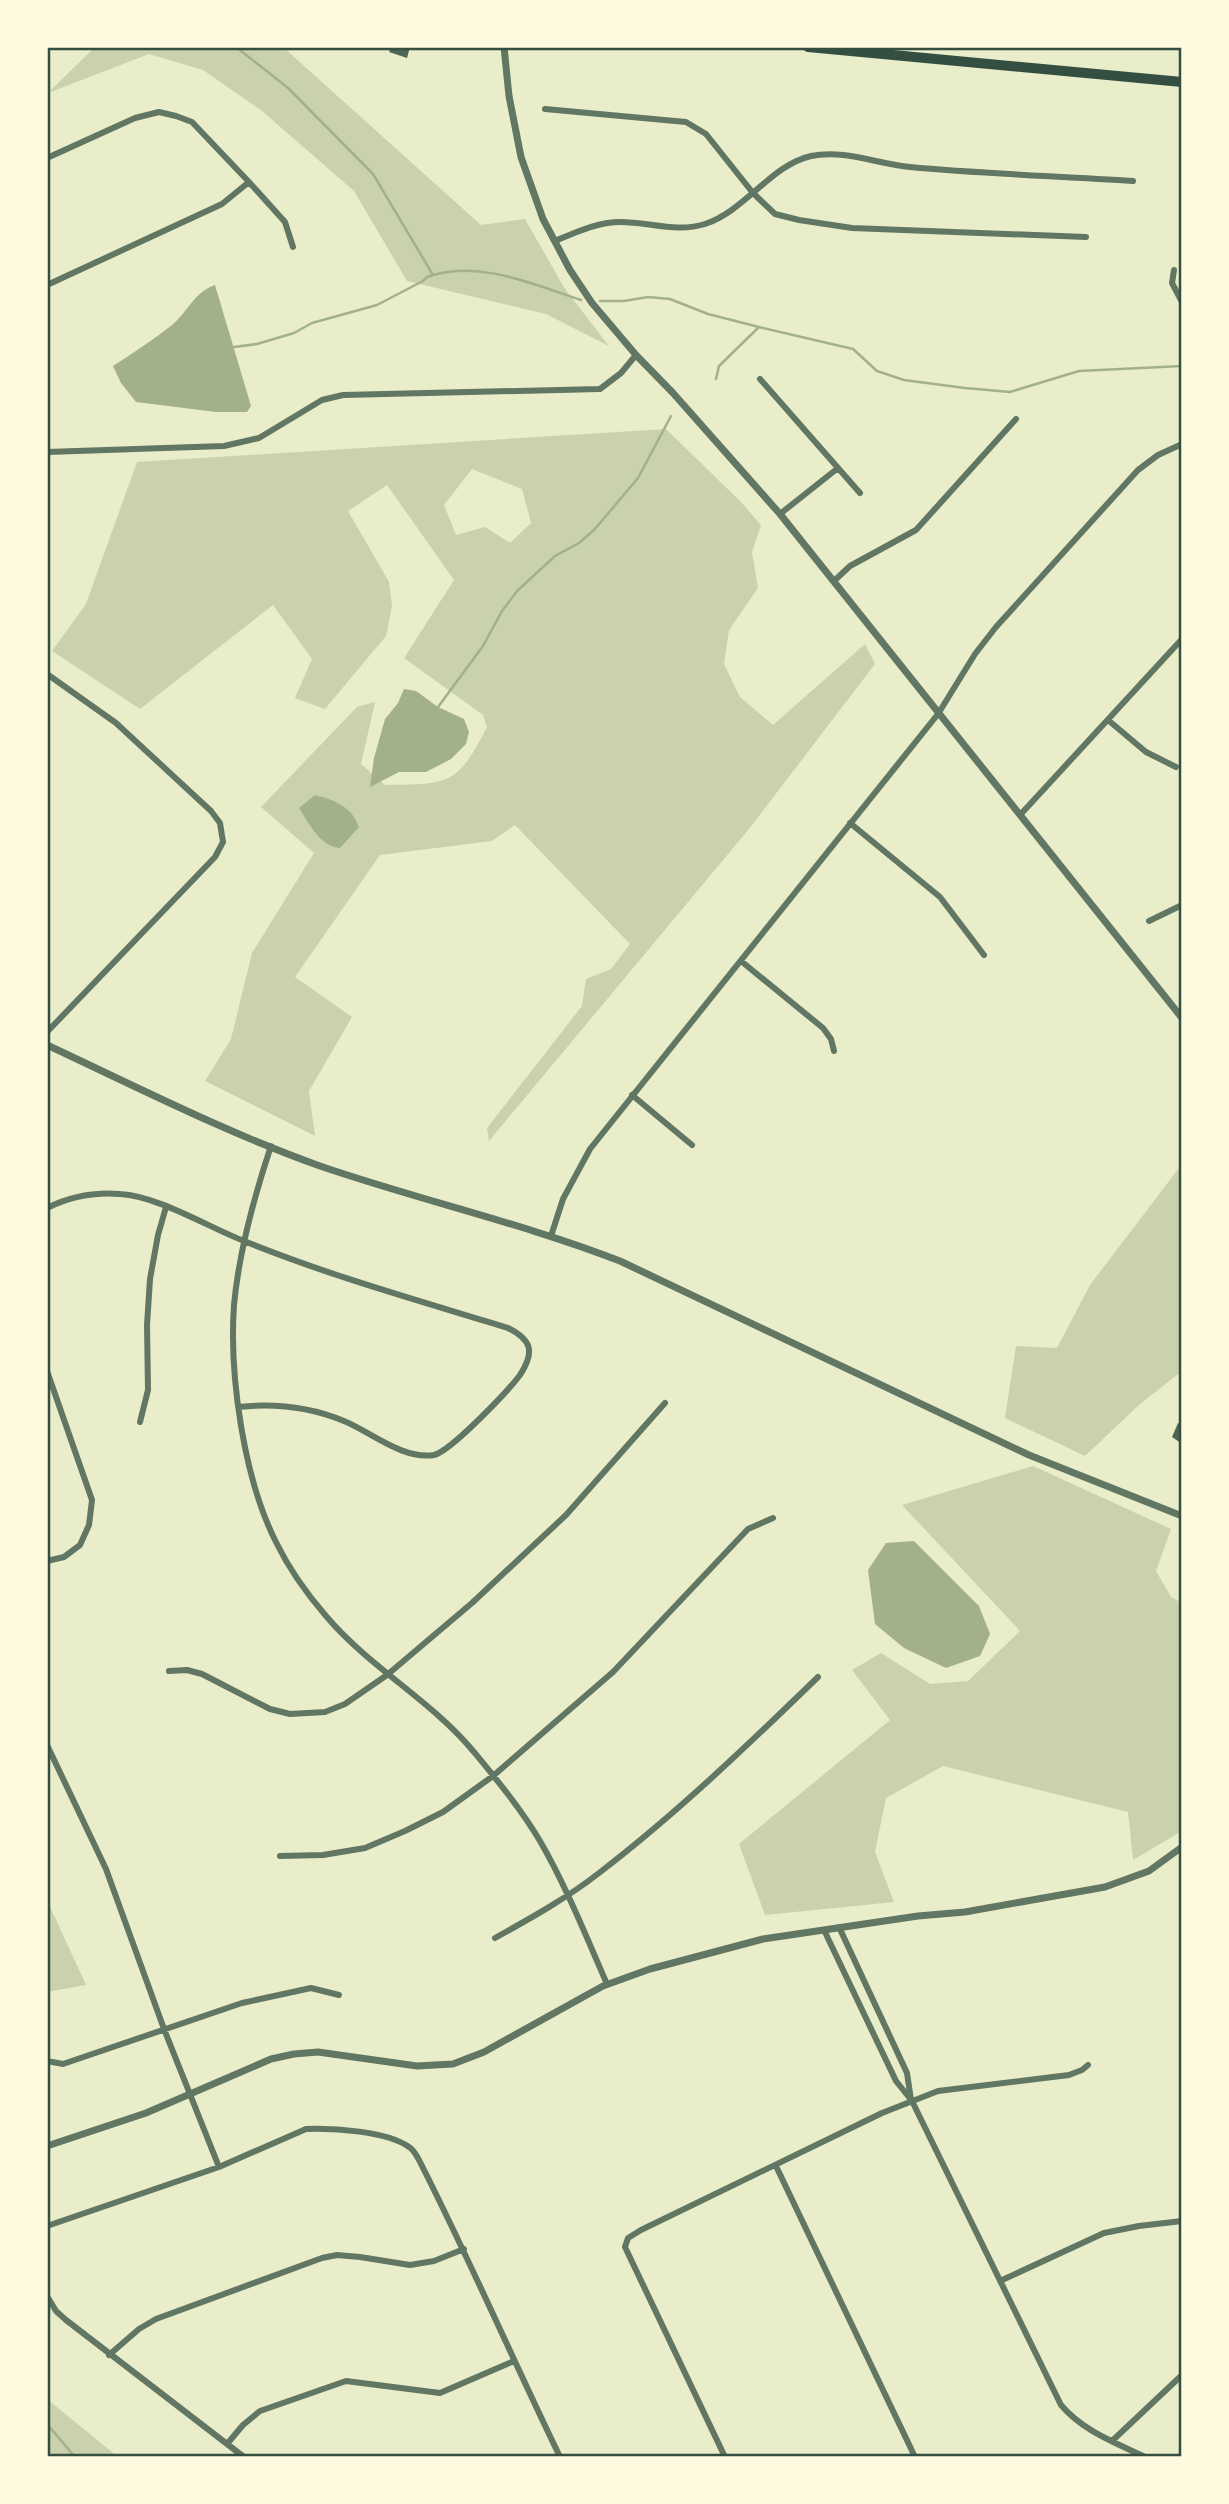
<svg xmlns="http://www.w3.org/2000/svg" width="1229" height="2504" viewBox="0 0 1229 2504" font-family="'PT Sans Narrow',sans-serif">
	<rect width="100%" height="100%" fill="#e9edc9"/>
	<!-- green -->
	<path fill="#cad2ad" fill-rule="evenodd" d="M95 47H283L481 225 525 219 565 289 609 346 546 314 407 281 354 191 262 111 203 70 149 54 48 93Z
		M666 429 741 502 761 525 752 552 758 588 729 630 724 664 740 697 773 725 865 644 875 664 749 829 489 1141 487 1128 582 1006 586 979 611 969 630 944 515 825 492 841 380 855 295 977 352 1017 309 1091 315 1136 205 1081 231 1039 252 953 314 853 261 807 357 707 375 702 361 764 385 785C449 784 457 786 487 727L483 715 404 658 454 580 387 485 348 511 389 582 392 606 386 636 325 709 295 698 312 659 273 605 140 709 52 651 86 604 137 462ZM472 469 522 489 531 523 510 543 485 527 456 535 444 505Z
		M1182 1164V1371L1140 1404 1085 1456 1005 1418 1016 1346 1057 1348 1090 1285Z
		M1033 1466 1171 1529 1156 1571 1171 1597 1182 1603V1831L1133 1860 1128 1812 943 1766 886 1798 875 1852 894 1902 765 1915 739 1844 890 1720 852 1670 881 1653 930 1684 968 1681 1020 1631 902 1505Z
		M47 1900 86 1985 47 1992Z
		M47 2399 118 2457H47Z"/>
	<!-- water -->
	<path fill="#a3b18a" d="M215 285 251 406 247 412H216L136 402 121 383 113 366C133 353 153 340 172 325 188 312 194 292 215 285Z
		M404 689 416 691 438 707 464 719 469 732 466 744 451 759 426 772H399L370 787 374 758 385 719 398 703Z
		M315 795C335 800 352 807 359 827L340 848C320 847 309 823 299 808Z
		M914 1541 979 1606 990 1634 980 1656 946 1668 904 1648 875 1624 868 1570 886 1543Z"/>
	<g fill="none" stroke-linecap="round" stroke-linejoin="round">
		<!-- stream -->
		<path stroke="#a3b18a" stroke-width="2.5" d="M236 47 288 88 373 174 433 275
			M600 301H624L648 297 670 299 708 314 759 327 853 349 877 371 904 380 965 388 1010 392 1079 371 1182 366
			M234 347 257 344 294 333 312 323 377 305 423 281 427 277C477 259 533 284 581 300
			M716 379 719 366 759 327
			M438 707 483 646 502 611 517 591 555 556 579 543 595 529 638 478 671 416
			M47 2424 75 2457"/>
	</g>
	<!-- building -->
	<path fill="#4f6655" d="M391 47H410L407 58 389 52Z
		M1178 1423 1182 1424V1444L1172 1437Z"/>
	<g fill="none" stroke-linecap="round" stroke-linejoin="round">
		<!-- minor -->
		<path stroke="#617663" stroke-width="6" d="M545 109 686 122 706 134 753 193 775 214 799 220 852 228 1086 237
			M47 158 135 118 159 112 176 116 192 122 249 182 285 222 293 247
			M555 241C576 232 597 222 621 222 649 222 677 233 705 224 745 211 771 165 811 156 843 149 878 164 910 167 984 174 1059 176 1133 181
			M1174 270 1172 283 1182 302
			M47 285 222 204 249 182
			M760 379 860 493
			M47 452 224 446 259 438 322 400 343 395 600 389 621 373 636 355
			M780 514 838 468
			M834 581 850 566 916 530 1016 419
			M47 674 116 723 211 811 220 823 223 842 215 857 47 1032
			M1108 720 1146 752 1176 767
			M1021 814 1182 639
			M850 823 940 897 984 955
			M1149 921 1182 905
			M741 961 823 1028 831 1039 834 1051
			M632 1095 692 1145
			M271 1146C254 1197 239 1251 234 1305 229 1376 244 1479 276 1542 289 1569 307 1594 326 1616 370 1668 431 1700 474 1752 497 1780 521 1809 540 1841 566 1886 586 1936 607 1984
			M47 1208C69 1197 95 1192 120 1194 158 1196 208 1227 244 1241 330 1276 420 1301 508 1328 532 1340 535 1352 520 1375 508 1391 451 1451 434 1455 403 1460 371 1432 344 1421 310 1407 275 1403 239 1407
			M551 1236 563 1199 590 1149 938 714 975 654 996 627 1138 470 1158 455 1182 444
			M47 1371 92 1500 89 1525 80 1545 64 1557 47 1561
			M140 1422 148 1390 147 1325 150 1279 158 1235 166 1207
			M169 1671 187 1670 202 1674 270 1709 290 1714 325 1712 345 1704 387 1675 472 1603 566 1515 665 1403
			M47 1745 106 1869 164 2029 219 2167
			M280 1856 323 1855 365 1848 405 1831 443 1812 493 1776 613 1672 748 1529 773 1518
			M839 1927 907 2073 911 2100
			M824 1930 896 2081 912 2101 1061 2405C1083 2431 1114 2442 1145 2457
			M495 1938C531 1918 567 1898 599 1873 677 1813 748 1745 818 1677
			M47 2061 63 2064 242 2003 311 1988 339 1995
			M776 2166 915 2457
			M47 2226 219 2167 306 2129C333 2128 387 2131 409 2147 414 2150 416 2155 419 2160 469 2258 512 2358 560 2457
			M1000 2281 1104 2233 1139 2226 1182 2221
			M47 2296 56 2311 66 2320 244 2457
			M109 2355 139 2329 156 2319 322 2258 337 2255 360 2257 410 2265 434 2261 464 2249
			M1112 2441 1182 2375
			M227 2444 243 2425 260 2411 346 2381 440 2393 514 2361
			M725 2457 625 2247 628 2238 641 2230 882 2113 938 2091 1069 2075 1082 2070 1088 2065"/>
		<!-- tertiary -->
		<path stroke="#617663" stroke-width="7" d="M504 47 509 96 521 157 543 219 570 270 592 303 636 355 673 393 780 514 1182 1018
			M47 1045C137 1087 227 1133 320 1166 419 1200 522 1223 620 1261L1029 1455 1182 1516
			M47 2146 146 2113 271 2059 294 2054 318 2052 417 2066 453 2064 484 2052 603 1986 650 1969 763 1939 918 1916 965 1912 1105 1887 1149 1871 1182 1847"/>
		<!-- motorway -->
		<path stroke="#344e41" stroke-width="10" d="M808 47 1182 82"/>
	</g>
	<!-- border -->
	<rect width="1229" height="2504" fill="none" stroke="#fefae0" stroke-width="98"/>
	<rect x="49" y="49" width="1131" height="2406" fill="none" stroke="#344e41" stroke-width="2.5"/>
</svg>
